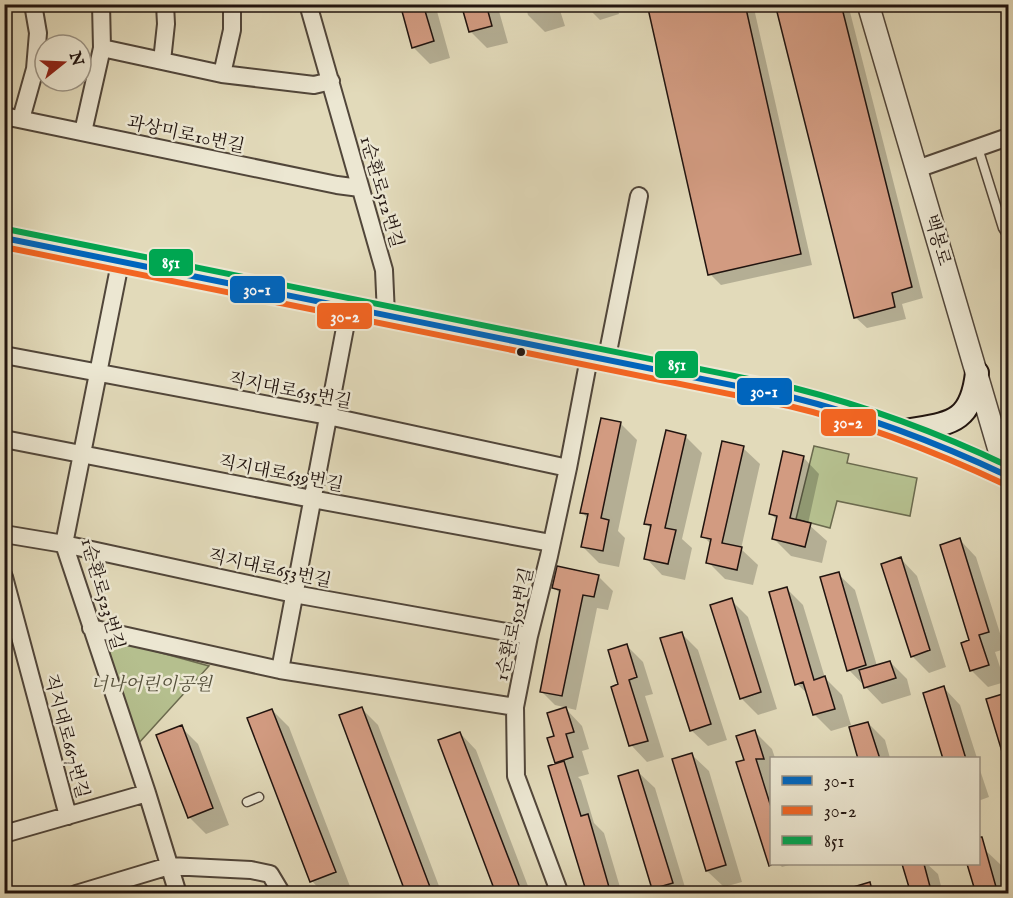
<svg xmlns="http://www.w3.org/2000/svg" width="1013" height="898" viewBox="0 0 1013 898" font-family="'IM FELL English','Noto Serif KR',serif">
	<rect width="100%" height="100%" fill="#e2daba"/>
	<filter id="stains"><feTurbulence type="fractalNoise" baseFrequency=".00333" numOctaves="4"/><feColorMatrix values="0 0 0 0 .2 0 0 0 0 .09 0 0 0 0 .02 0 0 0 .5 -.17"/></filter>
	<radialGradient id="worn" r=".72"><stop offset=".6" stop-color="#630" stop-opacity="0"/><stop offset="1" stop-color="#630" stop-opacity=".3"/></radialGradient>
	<!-- green -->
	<path fill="#b5bf8e" stroke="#6b6a4e" stroke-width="1.5" d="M814 446 849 454 847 463 917 478 910 516 837 501 830 528 796 519Z
		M114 640 209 666 137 745 105 646Z"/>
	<!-- shadow -->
	<path fill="#0003" d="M401 4H435L450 58 430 64 413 47Z
		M463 4H497L508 43 487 48 471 32Z
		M525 4H558L565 26 545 32 528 15Z
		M584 4H616L619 14 600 20Z
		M649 4H753L812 265 721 285 710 274Z
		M776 4H848L923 298 902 304 906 319 867 328 855 317Z
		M620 423 637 440 618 531 625 538 619 567 599 563 582 546 588 519 582 512Z
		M685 436 702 453 682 539 692 548 685 580 662 575 646 558 652 530 646 523Z
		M743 448 760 464 741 549 758 565 753 585 725 579 708 562 712 545 703 536Z
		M803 457 819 474 808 524 827 541 822 563 791 556 774 539 778 521 771 514Z
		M960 540 976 557 1005 649 995 652 1005 682 988 687 971 670V641Z
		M901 559 917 576 946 667 929 673 912 656Z
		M838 574 855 590 877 666 890 662 907 679 911 695 882 704 849 670Z
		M599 577 613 591 608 610 597 608 576 710 555 705 541 691 561 595 554 587Z
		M787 589 803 605 825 678 842 695 851 725 831 731 814 714 809 695 797 684Z
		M731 600 748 617 777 709 758 715 741 698Z
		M681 633 698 650 727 740 708 746 691 730Z
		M627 646 643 662 653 694 645 696 664 757 647 762 631 745Z
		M944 688 960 705 977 758H945Z
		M1006 695 1008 698V769L988 700Z
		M362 709 378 725 442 894H408Z
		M566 709 582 726 589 749 582 751 589 774 578 777 581 780 594 823 604 833 622 894H588L559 764 556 762V737Z
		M272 710 289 727 351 889 340 894H324L312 881Z
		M868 723 885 740 890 758H860Z
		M181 727 198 744 229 825 206 834 189 817Z
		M755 732 772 749 775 758H772L771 772 772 856 766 850 745 761Z
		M460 733 476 750 531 894H498Z
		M692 755 709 771 742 882 724 887 707 871Z
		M978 764 989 797 978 801Z
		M638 772 655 788 687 894H659L654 889 619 777Z
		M984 849 1001 865 1008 894H978L969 864H978Z
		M779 864H793L782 867Z
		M904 864H927L938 874 943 894H913Z
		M869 883 879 894H852Z
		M809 891 812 894H799Z"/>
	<!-- building -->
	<path fill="#d29b81" stroke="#21140f" stroke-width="1.5" d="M400 4H423L434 41 412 48Z
		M461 4H486L492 26 469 32Z
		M647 4H745L801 254 708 275Z
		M775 4H841L912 287 892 293 895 307 854 318Z
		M601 418 621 422 601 518 609 520 603 551 581 547 588 514 580 513Z
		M666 430 686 435 665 528 676 530 668 564 644 559 651 525 644 524Z
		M722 441 744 446 722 543 742 547 737 570 706 563 711 539 701 537Z
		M783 451 804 456 790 518 811 523 805 547 772 539 777 516 769 514Z
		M960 538 989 632 979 635 989 665 970 671 961 643 969 640 940 545Z
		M901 557 930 650 911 657 881 564Z
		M557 566 599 575 594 597 583 595 562 696 540 692 560 590 552 588Z
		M839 572 866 665 847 671 820 577Z
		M787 587 814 680 825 676 835 709 813 715 803 682 795 685 769 592Z
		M732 598 761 692 740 699 710 605Z
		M682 632 711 724 690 731 660 638Z
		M627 644 637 677 629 680 648 741 629 746 611 687 618 684 608 650Z
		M890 661 896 678 864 688 859 670Z
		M944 686 966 759H943L923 693Z
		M1006 693 1008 701V765H1006L986 699Z
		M362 707 430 887 414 894H406L339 715Z
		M566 707 574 732 566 734 573 757 555 763 547 738 554 736 547 713Z
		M272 709 336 872 310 882 247 718Z
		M868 722 880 759H858L849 727Z
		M182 725 213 808 188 818 156 735Z
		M755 730 764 759H756L771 807V865L769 866 736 762 744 760 736 736Z
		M460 732 517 880 522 894H496L438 740Z
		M692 753 726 865 706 871 672 759Z
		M564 761 581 816 588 814 611 894H587L548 766Z
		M638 770 673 883 652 889 618 776Z
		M978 837H982L998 894H976L967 864H978Z
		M902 864H924L932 894H911Z
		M870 882 873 894H841L840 891Z"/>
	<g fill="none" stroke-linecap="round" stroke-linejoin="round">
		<!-- service casing -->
		<g stroke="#51463a" stroke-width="11">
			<path id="service" d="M978 148 1003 228 1008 236
				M247 802 259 797"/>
		</g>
		<!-- minor casing -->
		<g stroke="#51463a" stroke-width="20">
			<path id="minor" d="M308 4 384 270 386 315
				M102 48 222 74 314 85 331 81
				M162 61 166 24 165 4
				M222 74 232 30V4
				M4 116 337 185 360 188
				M21 119 35 69 38 33 33 4
				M83 132 102 48 101 4
				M917 169 1008 137
				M120 263 64 544 147 793 178 894
				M4 355 328 416 568 468
				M606 362 639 196
				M4 439 312 499 551 543
				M4 534 64 544 294 594 529 636
				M4 577 68 816
				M91 628 280 670 515 707
				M280 670 349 307
				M4 834 147 793
				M76 894 169 866 251 870 270 874 282 894
				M560 894 516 776 515 707 529 636 549 556 568 468 589 358"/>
		</g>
		<!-- tertiary casing -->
		<g stroke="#51463a" stroke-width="24">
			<path id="tertiary" d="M868 4 999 450 1008 474
				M4 238C130 266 256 288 382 314 450 327 517 343 585 357 676 376 770 388 859 415 911 431 960 453 1008 476"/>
		</g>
		<!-- secondary casing -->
		<g stroke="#21140f" stroke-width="26">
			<path id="secondary" d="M906 431C950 423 971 424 977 373"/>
		</g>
		<!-- service -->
		<use href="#service" stroke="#ece7d2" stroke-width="8"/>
		<!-- minor -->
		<use href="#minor" stroke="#ece7d2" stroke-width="16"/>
		<!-- tertiary -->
		<use href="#tertiary" stroke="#ece7d2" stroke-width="21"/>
		<!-- secondary -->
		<use href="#secondary" stroke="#ece7d2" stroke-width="22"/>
		<!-- bus-1 casing -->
		<g stroke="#ece7d2" stroke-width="10">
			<path id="bus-1" d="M4 238 791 397C867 416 938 443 1008 476"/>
		</g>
		<!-- bus-2 casing -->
		<g stroke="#ece7d2" stroke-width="10">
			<path id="bus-2" d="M4 247 789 406C865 424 934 451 1004 484"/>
		</g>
		<!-- bus-3 casing -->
		<g stroke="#ece7d2" stroke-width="10">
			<path id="bus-3" d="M6 229 794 388C869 407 939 433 1008 466"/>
		</g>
		<!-- bus-1 -->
		<use href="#bus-1" stroke="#0065bd" stroke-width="6"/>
		<!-- bus-2 -->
		<use href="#bus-2" stroke="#f26522" stroke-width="6"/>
		<!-- bus-3 -->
		<use href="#bus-3" stroke="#00a651" stroke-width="6"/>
	</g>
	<!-- markers -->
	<circle fill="#21140f" stroke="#ece7d2" stroke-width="2" cx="521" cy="352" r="5"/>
	<g text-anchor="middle" stroke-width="5" stroke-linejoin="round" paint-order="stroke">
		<!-- street labels -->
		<g font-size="18" fill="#21140f" stroke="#ece7d2">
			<text transform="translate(186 134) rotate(12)" y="6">과상미로10번길</text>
			<text transform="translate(382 192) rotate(74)" y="6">1순환로512번길</text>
			<text transform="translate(938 240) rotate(74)" y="6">백봉로</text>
			<text transform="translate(290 390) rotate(11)" y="6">직지대로635번길</text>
			<text transform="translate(281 473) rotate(11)" y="6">직지대로639번길</text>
			<text transform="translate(270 568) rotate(12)" y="6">직지대로653번길</text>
			<text transform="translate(103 594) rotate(74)" y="6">1순환로523번길</text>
			<text transform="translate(514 624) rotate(-77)" y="6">1순환로501번길</text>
			<text transform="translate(67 736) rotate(75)" y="6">직지대로667번길</text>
		</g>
		<!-- park labels -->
		<g font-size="18" font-style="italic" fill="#55503b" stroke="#ece7d2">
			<text x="151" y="690">너나어린이공원</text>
		</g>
	</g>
	<g stroke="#ece7d2" stroke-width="2">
		<rect x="148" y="248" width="46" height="29" rx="6" fill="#00a651"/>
		<rect x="229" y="275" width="57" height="29" rx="6" fill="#0065bd"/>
		<rect x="316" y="302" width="57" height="28" rx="6" fill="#f26522"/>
		<rect x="654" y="350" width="45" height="29" rx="6" fill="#00a651"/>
		<rect x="736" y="377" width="57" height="29" rx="6" fill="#0065bd"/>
		<rect x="820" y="408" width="57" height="29" rx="6" fill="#f26522"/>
	</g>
	<g font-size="16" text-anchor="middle" font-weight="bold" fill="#fff">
		<text x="171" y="268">851</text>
		<text x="257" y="295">30-1</text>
		<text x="345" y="322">30-2</text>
		<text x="677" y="370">851</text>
		<text x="764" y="397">30-1</text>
		<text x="848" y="428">30-2</text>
	</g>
	<!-- margin -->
	<rect width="1013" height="898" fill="none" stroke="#e2daba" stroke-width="24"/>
	<rect x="6" y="6" width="1001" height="886" fill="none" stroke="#21140f" stroke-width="3"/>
	<rect x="12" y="12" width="989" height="874" fill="none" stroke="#21140f" stroke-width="1.5"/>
	<!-- legend -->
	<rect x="770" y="757" width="210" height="108" fill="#ece7d2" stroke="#9b9384" stroke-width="1.5"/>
	<rect x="782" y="776" width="30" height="9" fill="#0065bd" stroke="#9b9384" stroke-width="1.5"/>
	<text x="824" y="787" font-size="18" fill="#21140f">30-1</text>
	<rect x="782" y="806" width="30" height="9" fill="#f26522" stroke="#9b9384" stroke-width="1.5"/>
	<text x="824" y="817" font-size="18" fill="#21140f">30-2</text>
	<rect x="782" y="836" width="30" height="9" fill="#00a651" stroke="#9b9384" stroke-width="1.5"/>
	<text x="824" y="847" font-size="18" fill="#21140f">851</text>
	<!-- north arrow -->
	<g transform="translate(63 63) rotate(72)"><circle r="28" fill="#ece7d2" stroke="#9b9384" stroke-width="1.5"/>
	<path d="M0-4.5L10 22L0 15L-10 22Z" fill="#8f2418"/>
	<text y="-9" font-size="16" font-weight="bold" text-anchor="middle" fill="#21140f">N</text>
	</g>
	<rect width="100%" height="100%" filter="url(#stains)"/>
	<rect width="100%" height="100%" fill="url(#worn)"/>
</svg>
